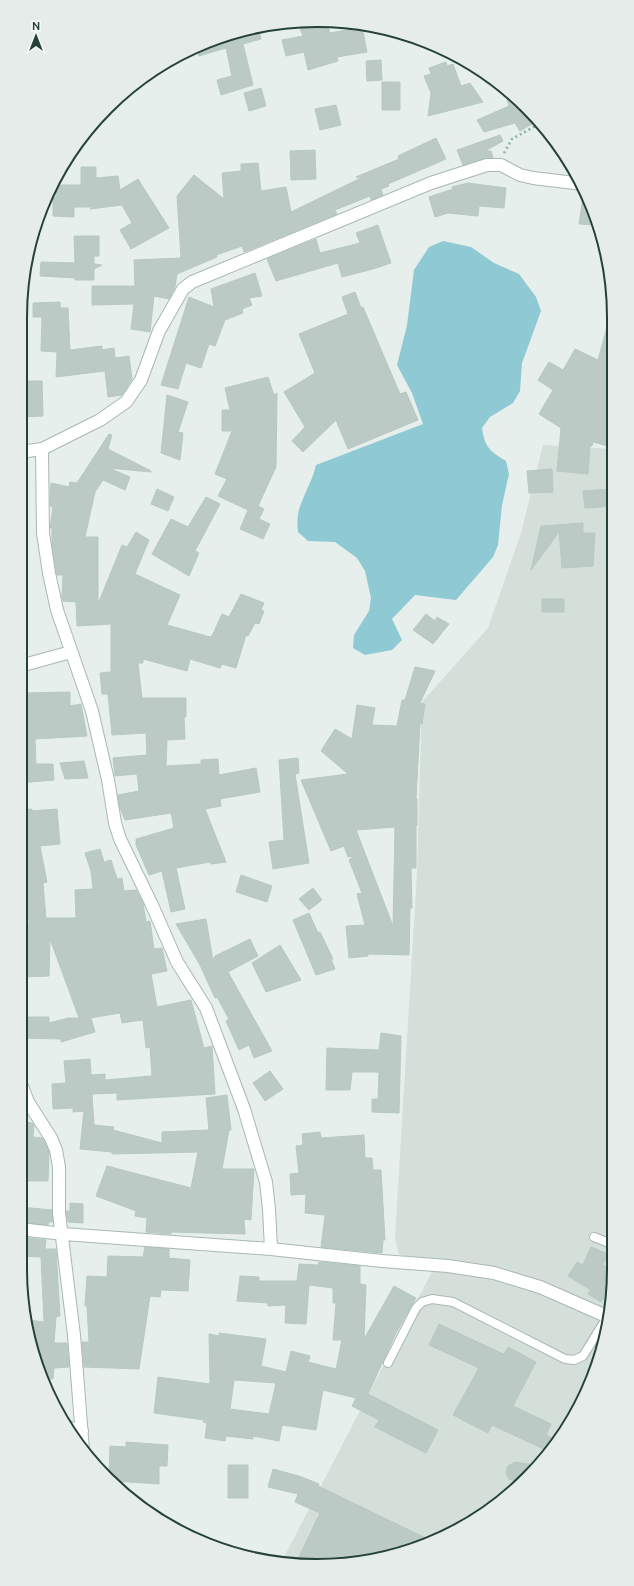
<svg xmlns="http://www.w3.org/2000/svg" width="634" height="1586" viewBox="0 0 634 1586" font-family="Ubuntu,sans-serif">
	<rect width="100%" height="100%" fill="#e6efeb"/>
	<!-- built -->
	<path fill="#d4dfda" d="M543 445 612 449 614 1269 598 1364 552 1450 482 1516 431 1543 375 1560 281 1563 435 1266 399 1254 395 1238 417 873 422 702 488 628 521 533Z"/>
	<!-- water -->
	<path fill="#8ec9d4" d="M443 241 471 247 494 263 519 274 536 297 541 311 522 363 520 391 513 403 490 417 482 428C485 448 490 451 506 461L509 474 502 505 498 545 493 557 456 600 415 595 392 619 402 640 392 650 365 655 353 648 354 635 369 611 371 598 365 571 357 558 335 542 308 541 298 532C297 522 297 513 301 504 306 490 313 479 316 465L423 424 412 393 397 365 407 325 414 270 429 247Z"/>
	<!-- building -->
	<path fill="#bbcac4" stroke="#b8c9c2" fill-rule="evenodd" d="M297 21 326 22 330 33 362 27 367 52 337 57 338 61 308 70 304 52 286 56 282 40 303 36Z
		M258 27 261 39 243 44 253 85 221 95 217 80 232 76 226 48 199 56 196 47 240 30Z
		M381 60 382 80 367 81 366 61Z
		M446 62 447 66 453 64 461 86 470 83 483 102 428 116 431 93 424 76 431 74 429 68Z
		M382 82H400V110H382Z
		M261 88 266 106 249 111 244 93Z
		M504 89 539 120 520 131 515 123 484 132 477 120 509 106Z
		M336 105 341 125 320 130 315 109Z
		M500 135 503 141 485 151H491L493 158H485L463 165 457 150Z
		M436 138 446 159 388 184 389 186 381 189 383 195 371 200 370 196 335 210 337 214 244 252 242 246 216 255 217 257 177 274 175 287 169 299 154 296 150 332 131 329 134 304 92 305V286H135L134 260 181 258 177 196 194 175 224 199 222 173 241 171V164L258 163 261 191 286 187 291 212 361 178 356 177 399 159 398 156Z
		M315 150 316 179 291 180 290 151Z
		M81 167H96V178L118 176 120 190 138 179 169 228 131 249 120 230 132 223 122 205 90 209 92 207H74V217L53 216V197H56L57 185H81Z
		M468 183 506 188 504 208 479 206 478 216 448 213 435 217 429 197 453 189 452 187Z
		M584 191H585L595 225 579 224Z
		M378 225 391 263 373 269 342 277 338 263 276 281 267 259 316 239 320 253 360 243 356 233Z
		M74 236H99V256H94V264L102 265 94 269V280H75V278L40 276 41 262 75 263Z
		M255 273 262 296 249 298 252 305 242 309 243 313 225 320 215 346 209 344 201 368 186 363 178 389 161 385 189 297 214 307 211 289Z
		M355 292 361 308 363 307 400 394 406 392 418 420 348 449 336 420 303 452 292 441 305 427 284 392 315 373 299 334 348 314 342 297Z
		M60 302V308H68L70 350 102 346V350L114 348 115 358 129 356 132 379 122 395 108 397 105 371 56 377 57 352 41 351 42 317H33V303Z
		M607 327H612V447L593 442 592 446H590L588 474 557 471 561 428 539 414 553 390 538 380 549 362 563 370 575 349 598 360Z
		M268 377 274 395 277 393 276 467 258 506 264 509 259 519 270 524 263 539 240 529 248 510 218 496 227 479 215 474 232 431H222V410H230L225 388Z
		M20 381H42L43 416 20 417Z
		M167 395 188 402 178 432 183 433 180 460 161 453Z
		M109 434 112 435 108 449 151 471V472L109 468 130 477 125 490 103 480 95 492 85 537H98V604L122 545 127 547 136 532 149 540 135 574 180 595 167 625 210 637 212 636 222 614 229 617 241 594 264 603 261 610 264 611 259 624 255 623 248 636 246 635 236 668 222 664 220 668 190 659 187 671 143 659V663H138L142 698H186V717H184L185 739 167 740 166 766 201 764V760L218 759 219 775 256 768 260 792 220 799 221 806 205 809 226 862 211 864 210 862 176 868 185 909 171 912 162 871 149 875 136 845V839L174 828 171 813 125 820 120 808 118 795 139 791 137 774 115 776 113 758 147 755 146 733 112 735 108 694H102L100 673 111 672V624L77 626 76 602 63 601 62 596 63 575H57L52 545V528H50L53 507 50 506 51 483 69 487 70 482 77 483Z
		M552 469 553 492 529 493 527 471Z
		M157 489 174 497 168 511 151 504Z
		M612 489V506L585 508 583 491Z
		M206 497 220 504 195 551 199 553 189 576 152 554 171 519 188 527Z
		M583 523V533H595L593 566 562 568 559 532 531 570 541 526Z
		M542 599H564V612H542Z
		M426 614 435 621 437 617 449 624 433 644 413 630Z
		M415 667 435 671 420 703 425 704 422 724 420 723 416 799H417V825H416V868H411L412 908H410L409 955 368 954V956L349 958 346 926 365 925 357 894 362 893 349 860 354 856 348 857 344 846 331 851 301 780 348 774 321 751 335 729 352 739 357 705 375 708 372 725 397 726 402 700H405ZM395 827 393 926 356 830Z
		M70 692V706L81 704 87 736 35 739 36 764H53L54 780 20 783V700H24V693Z
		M298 758 299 773 295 774 309 863 273 869 269 842 284 840 279 760Z
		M84 761 88 778 65 779 60 763Z
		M32 809V811L57 809 60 844 40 846 47 882 43 883 46 918H76L75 890 93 889 91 871 85 853 100 849 104 862 111 860 117 879 122 878 124 891 136 890 143 903 146 922 150 921 154 949 162 948 167 971 151 974 157 1007 191 1000 204 1048 212 1046 215 1094 117 1100V1093L92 1094 94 1125 114 1127 113 1130 162 1143V1132L209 1130 206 1098 227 1095 231 1130H229L222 1169H254L251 1220 244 1219 245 1234 171 1232V1234L146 1232 147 1218 135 1216 136 1211 96 1196 107 1166 191 1188 198 1152 112 1154V1152L80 1149 84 1111 73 1112V1108L53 1109 52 1084 66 1083 64 1061 90 1059 91 1075 105 1074V1080L152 1076 150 1047 146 1048 143 1020 122 1023 120 1013 90 1018H91L95 1032 61 1042V1039L23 1038V1017H49V1023L68 1018H79L50 939 49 976 23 977V961H27L29 919 20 920V897L25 896 20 870V810Z
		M241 875 272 886 267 902 236 892Z
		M313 888 322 900 309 910 299 899Z
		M309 913 318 933 320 932 333 959H331L335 969 316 975 293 920Z
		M206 919 213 961 215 956 250 939 258 956 228 972 272 1051 254 1058 249 1045 239 1050 226 1021 229 1019 217 997 215 998 200 965 176 924Z
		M280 945 301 980 266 992 252 963Z
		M381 1033 401 1036 399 1113 372 1112V1099H378L379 1072H352L350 1090H326L327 1048 379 1050Z
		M270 1071 283 1089 265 1101 253 1083Z
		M20 1121 32 1123 34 1125 33 1137 42 1138 44 1141 49 1152 48 1181H20Z
		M320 1132 321 1138 364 1135 365 1158H372L373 1170H381L385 1240H383L382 1253 321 1247 325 1215 305 1213 306 1194 291 1195 290 1174 299 1173 296 1146 303 1145 302 1134Z
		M70 1203 83 1204V1223L68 1222 66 1211H70Z
		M20 1207 52 1210 53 1222H49L48 1225 20 1222Z
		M20 1237 46 1240 45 1249H56L60 1316 56 1317 54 1343H67L69 1367 54 1368 53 1379 42 1378 36 1365 28 1320 44 1322 41 1257 20 1256Z
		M145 1247 169 1249V1258L190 1260 188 1291 161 1290 160 1297 150 1296 139 1369 84 1367 82 1342H89L87 1306H85L87 1276 107 1277 108 1256 143 1257Z
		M591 1247 608 1254 603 1265 613 1270 605 1286 609 1288 601 1302 588 1294 591 1290 568 1276 577 1262 583 1265Z
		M319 1262 360 1266V1284L366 1285 364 1339 394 1286 416 1298 396 1333 368 1394 438 1430 426 1453 375 1427 379 1420 352 1406 356 1398 323 1390 316 1430 282 1425 279 1441 253 1436V1439L226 1436 225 1441 205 1438 207 1423 203 1422 204 1420 154 1413 158 1377 210 1384 209 1334 219 1336V1333L266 1339 261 1366 286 1372 291 1351 310 1356 308 1362 336 1369 342 1340H333L336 1303H333V1288L309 1285 306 1324 285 1323 286 1305 268 1306V1303L237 1301 240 1276 259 1277V1281H297L299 1264 318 1265ZM234 1380 276 1383 269 1414 230 1409Z
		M439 1324 501 1353 504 1354 508 1347 536 1362 513 1406 551 1424 546 1435 558 1441 550 1452 492 1425 488 1433 453 1415 479 1368 429 1345Z
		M126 1442 168 1445 167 1466H159V1484L114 1481 109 1477 110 1446 126 1447Z
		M515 1462 536 1465 518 1482 509 1479 506 1473 508 1466Z
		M228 1465H248V1498H228Z
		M273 1469 299 1476 319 1484 318 1486 434 1542 375 1560 296 1563 320 1513 295 1502 298 1494 268 1487Z"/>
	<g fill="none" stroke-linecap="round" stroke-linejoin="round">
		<!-- lane casing -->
		<g stroke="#a8b8b2" stroke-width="10">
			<path id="lane" d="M594 1237 614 1245
				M388 1363 416 1308 422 1302 432 1299 453 1302 565 1359 574 1360 583 1356 606 1319"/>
		</g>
		<!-- street casing -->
		<g stroke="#a8b8b2" stroke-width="14">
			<path id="street" d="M42 449 43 533 49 573 57 610 92 711 108 780 115 823 120 839 152 905 177 962 206 1008 244 1109 266 1182 269 1209 271 1249
				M20 452 42 449 100 420 126 402 141 380 159 331 183 289 192 282 431 183 487 165H501L520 175 533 178 583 184
				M20 666 71 652
				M20 1081 28 1102 51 1138 56 1150 59 1167V1213L74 1335 83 1450
				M20 1229 63 1234 271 1249 382 1261 448 1266 494 1273 540 1287 606 1316
				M67 1427 82 1431"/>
		</g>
		<!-- path -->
		<path stroke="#86b3a5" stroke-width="2.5" stroke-dasharray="2 3" stroke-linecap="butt" d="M504 153 512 139 541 123"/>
		<!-- lane -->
		<use href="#lane" stroke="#fff" stroke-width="8"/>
		<!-- street -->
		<use href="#street" stroke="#fff" stroke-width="12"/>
	</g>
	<!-- crop -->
	<path d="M0 0H634V1586H0ZM317 27H317A290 290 0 0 1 607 317V1269A290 290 0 0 1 317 1559H317A290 290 0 0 1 27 1269V317A290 290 0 0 1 317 27Z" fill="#e6ecea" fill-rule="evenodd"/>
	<path fill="none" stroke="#24423a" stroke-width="2" d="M317 27H317A290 290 0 0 1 607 317V1269A290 290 0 0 1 317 1559H317A290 290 0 0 1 27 1269V317A290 290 0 0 1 317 27Z"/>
	<!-- north arrow -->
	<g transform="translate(36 36)" stroke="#f7fbf9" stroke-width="3" paint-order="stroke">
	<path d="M0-3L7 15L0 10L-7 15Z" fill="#24423a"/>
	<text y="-6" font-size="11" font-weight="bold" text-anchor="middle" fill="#24423a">N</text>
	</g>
</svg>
